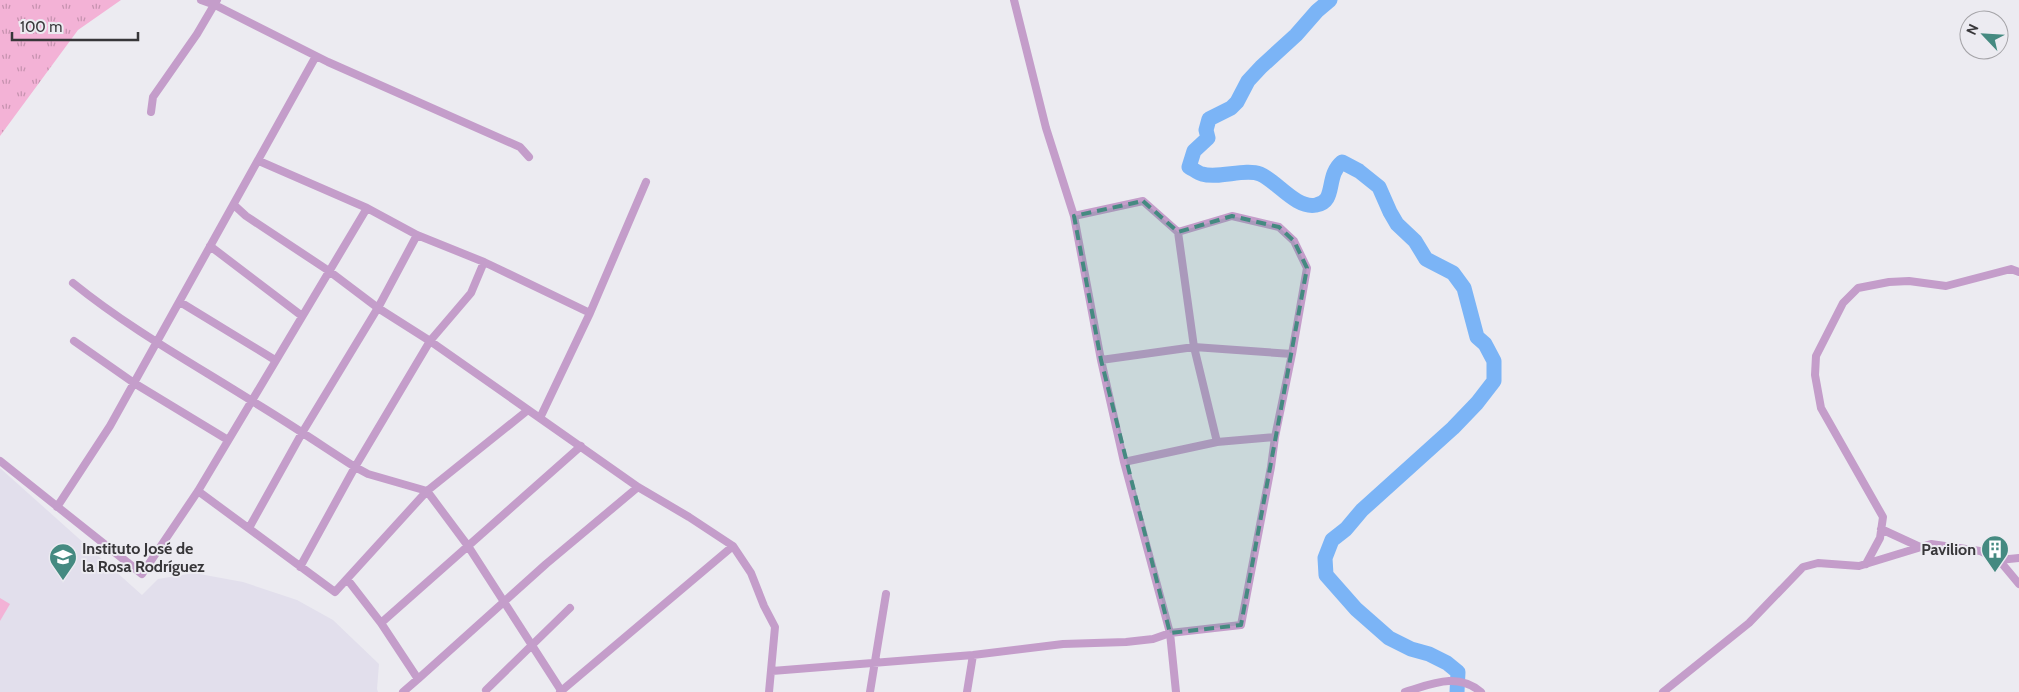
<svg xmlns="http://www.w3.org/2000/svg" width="2019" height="692" viewBox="0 0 2019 692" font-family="Cabin,sans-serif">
	<defs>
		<pattern id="grass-tufts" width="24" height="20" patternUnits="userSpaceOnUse" patternTransform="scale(1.25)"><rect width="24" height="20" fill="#f3b2d6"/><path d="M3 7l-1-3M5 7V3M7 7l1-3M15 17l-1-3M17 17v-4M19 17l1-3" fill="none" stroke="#c692af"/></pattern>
	</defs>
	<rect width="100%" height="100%" fill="#ecebf1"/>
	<!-- built -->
	<path fill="#e2dfec" d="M0 468 142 595 158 579 194 573 243 582 297 600 333 620 379 664 377 689 378 692H0Z"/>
	<!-- grass -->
	<path fill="url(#grass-tufts)" d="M0 0H121L78 30 0 136Z"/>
	<!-- garden -->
	<path fill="#f3b2d6" d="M0 598 10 604 0 621Z"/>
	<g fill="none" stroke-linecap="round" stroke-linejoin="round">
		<!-- river -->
		<path stroke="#7bb4f6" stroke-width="15" d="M1330 0 1317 11 1296 35 1261 67 1248 81 1237 102 1231 108 1209 119 1206 130 1208 138 1194 151 1189 167C1193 169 1198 173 1202 174 1219 179 1245 168 1260 174 1277 181 1296 209 1316 205 1337 202 1325 176 1342 162L1359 171 1379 187 1390 212 1397 224 1415 241 1426 259 1453 273 1464 288 1477 337 1485 344 1494 361V381L1477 403 1453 428 1362 510 1346 529 1332 540 1325 558 1326 575 1356 609 1389 638 1411 649 1429 654 1447 663 1458 672 1457 692"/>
		<!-- minor -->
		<path stroke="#c49dca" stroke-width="8" d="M201 0 215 5 328 62 520 147 529 157
			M1014 0 1046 128 1074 216 1101 360 1124 462 1170 633 1176 692
			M151 112 153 97 197 34 217 0
			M259 161 367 208 417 235 484 262 590 313
			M234 205 246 216 329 271 378 308 430 341 638 487 689 517 733 546 751 573 764 606 775 627 769 692
			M1074 216 1143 201 1178 232 1194 347 1217 442
			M210 246 302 316
			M73 283C130 329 190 362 252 401 287 422 321 445 355 467L368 474 427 491 468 546 562 692
			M180 302 275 360
			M74 341 134 383 228 440
			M1101 360 1194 347 1292 354
			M540 418 590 313 646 182
			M0 461 142 574 198 491 367 208
			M1124 462 1217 442 1275 437
			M198 491 335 592 427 491 528 410
			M57 507 110 426 316 56
			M249 528 302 433 379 306 417 235
			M1881 529 1920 547
			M1999 560 2019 584
			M1866 564 1880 538 1883 517 1821 408 1815 375 1816 356 1843 303 1858 288 1889 282 1909 281 1946 286 2011 269 2019 272
			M300 567 355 467 430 341 471 293 484 262
			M347 579 381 623 418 679 546 564 638 487
			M381 623 581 446
			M772 671 973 655 1063 644 1126 642 1153 639 1170 633 1241 625 1271 467 1275 437 1292 354 1307 268 1294 241 1279 227 1232 216 1178 232
			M486 690 570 608
			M403 692 418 679
			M560 692 733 546
			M870 692 886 594
			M967 692 973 655
			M1405 692C1432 684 1457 672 1481 692
			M1663 692 1749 623 1803 567 1818 563 1859 566 1931 544 1980 551 1999 560 2019 558"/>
	</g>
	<!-- marked area -->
	<path fill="#458a81" fill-opacity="0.2" stroke="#458a81" stroke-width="4" stroke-dasharray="10 6" stroke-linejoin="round" d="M1143 201 1178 232 1232 216 1279 227 1294 241 1307 268 1241 625 1170 633 1101 360 1074 216Z"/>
	<!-- icons -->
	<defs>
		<g id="building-pin" transform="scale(1.4375)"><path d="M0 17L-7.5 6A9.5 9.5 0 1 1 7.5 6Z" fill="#458a81" stroke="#ecebf1"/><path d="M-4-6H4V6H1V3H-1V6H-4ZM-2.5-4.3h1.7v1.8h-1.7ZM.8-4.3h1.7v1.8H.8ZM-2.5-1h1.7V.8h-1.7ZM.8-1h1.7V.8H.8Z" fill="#fff"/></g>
		<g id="school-pin" transform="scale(1.4375)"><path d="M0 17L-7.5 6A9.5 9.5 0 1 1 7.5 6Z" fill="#458a81" stroke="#ecebf1"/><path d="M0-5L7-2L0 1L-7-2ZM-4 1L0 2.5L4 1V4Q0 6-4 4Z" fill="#fff"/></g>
	</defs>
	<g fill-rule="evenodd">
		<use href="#building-pin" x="1995" y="549"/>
		<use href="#school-pin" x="63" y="557"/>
	</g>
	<g text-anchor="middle" stroke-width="4" stroke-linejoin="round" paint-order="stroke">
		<!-- poi labels -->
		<g font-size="16" font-weight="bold" fill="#373639" stroke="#ecebf1" text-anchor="start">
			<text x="82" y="554">Instituto José de<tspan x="82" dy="18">la Rosa Rodríguez</tspan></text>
			<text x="1976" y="555" text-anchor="end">Pavilion</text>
		</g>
	</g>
	<!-- north arrow -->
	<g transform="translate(1984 35) rotate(295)"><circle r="24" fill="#ecebf1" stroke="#a4a3a7"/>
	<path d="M0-4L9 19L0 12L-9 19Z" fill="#458a81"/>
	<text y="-8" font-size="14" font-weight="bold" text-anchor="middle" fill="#373639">N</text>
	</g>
	<!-- scale -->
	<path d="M12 32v8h126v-8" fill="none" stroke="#373639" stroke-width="2.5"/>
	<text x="20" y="32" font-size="15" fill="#373639" stroke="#ecebf1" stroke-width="4" paint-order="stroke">100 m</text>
</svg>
